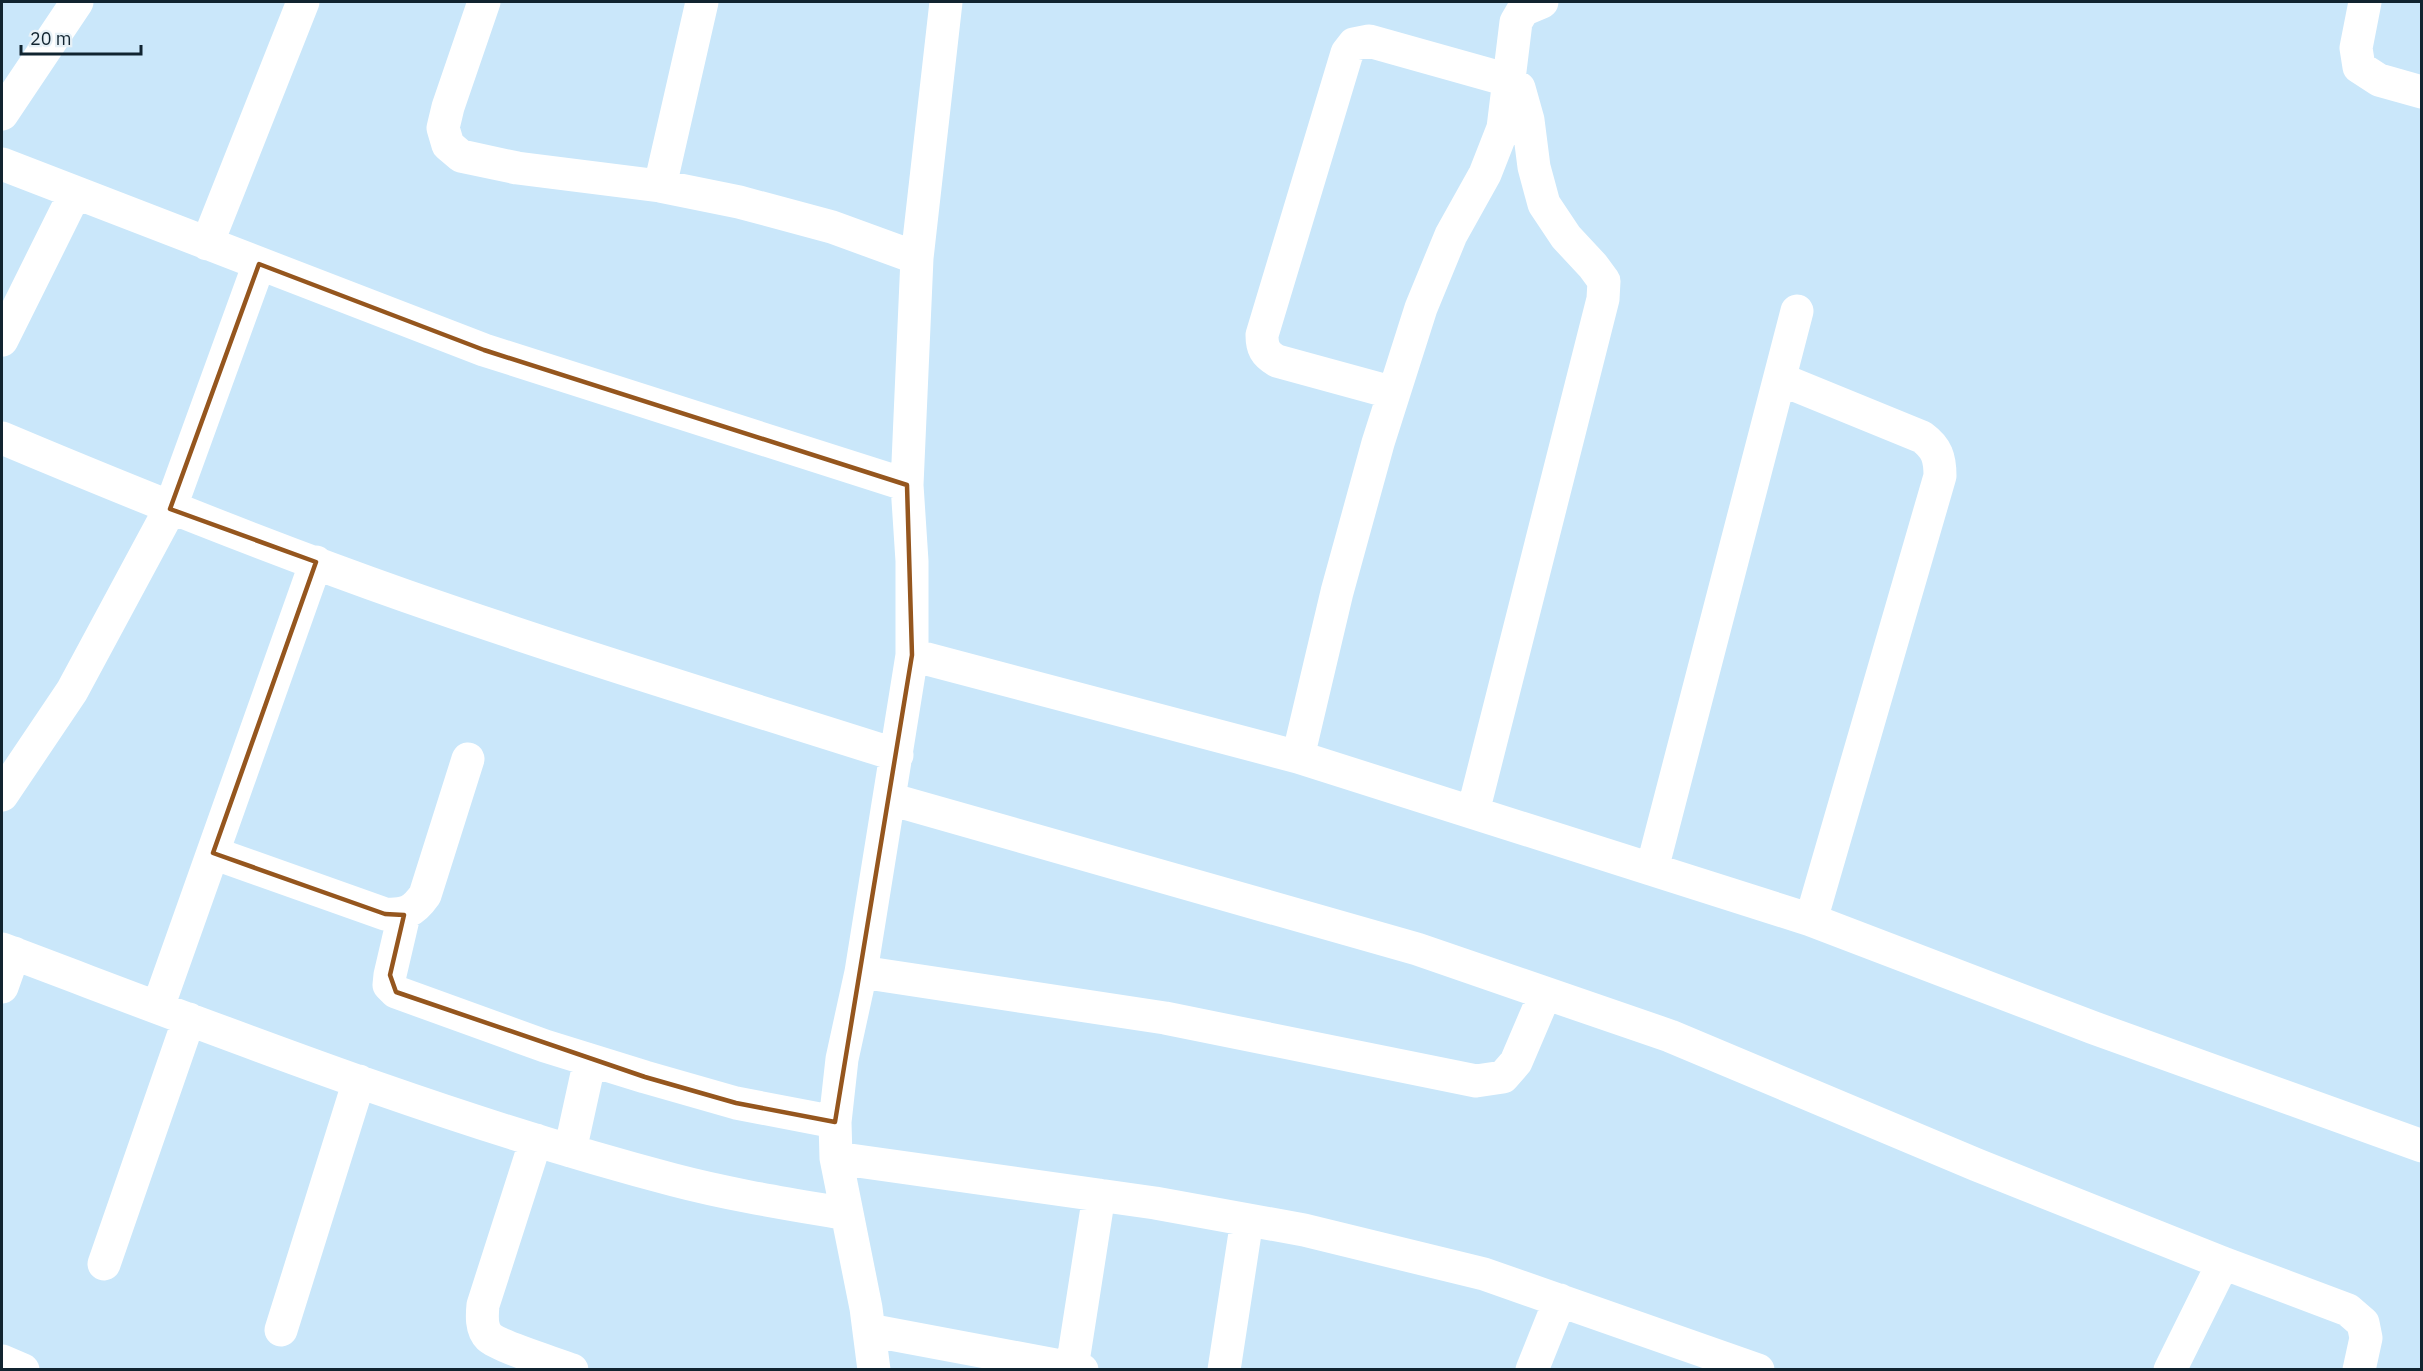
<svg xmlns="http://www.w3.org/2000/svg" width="2423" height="1371" viewBox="0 0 2423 1371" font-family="'IBM Plex Sans',sans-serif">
	<rect width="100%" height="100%" fill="#cae7fa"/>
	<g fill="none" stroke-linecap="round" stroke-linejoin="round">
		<!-- minor -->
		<path stroke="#fff" stroke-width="33" d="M484 2 448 107 443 128 448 145 461 156 517 168 660 186 739 202 832 227 917 258
			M2365 2 2356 48 2359 67 2379 80 2422 92
			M2 114 77 2
			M2 164 484 350 907 485
			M660 186 702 2
			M207 244 303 2
			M2 340 75 193
			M1780 379 1922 437C1937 448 1940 458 1940 476L1811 920
			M1394 393 1277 361C1265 354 1262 348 1262 335L1347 53 1354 44 1369 41 1508 80 1519 88 1528 120 1534 167 1544 204 1566 237 1593 266 1604 281 1603 299 1473 812
			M2 438C135 494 270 548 406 596 569 653 733 703 897 755
			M912 655 1298 757 1811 920 2094 1028 2422 1146
			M1298 757 1337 592 1378 443 1421 308 1451 235 1485 174 1503 128 1516 22 1523 10 1542 2
			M2 795 72 691 170 509 259 264
			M890 799 1417 949 1670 1036 1977 1165 2223 1263 2348 1310 2363 1323 2366 1338 2359 1370
			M213 853 385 914C405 915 413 912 425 895L468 759
			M1652 869 1797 311
			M404 915 390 975 389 985 396 992 545 1046 645 1077 736 1103 835 1122
			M2 949C223 1032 445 1120 674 1180 731 1195 789 1204 847 1214
			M861 972 1165 1018 1476 1081 1503 1077 1516 1062 1545 994
			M2 987 14 953
			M158 1007 316 562
			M536 1140 483 1305C482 1315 481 1329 489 1337 500 1347 554 1363 572 1370
			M570 1151 590 1060
			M836 1158 1155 1203 1304 1230 1484 1274 1758 1370
			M104 1264 189 1019
			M281 1330 359 1081
			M869 1330 1082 1370
			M2 1361 23 1370
			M1072 1368 1099 1195
			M874 1370 866 1308 836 1158 835 1122 842 1059 861 972 912 655V561L907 485 917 258 946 2
			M1224 1370 1247 1220
			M1532 1370 1560 1300
			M2170 1370 2223 1263"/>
	</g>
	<!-- marked area -->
	<path fill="none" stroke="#95561e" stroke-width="4.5" stroke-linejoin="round" d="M259 264 484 350 907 485 912 655 835 1122 736 1103 645 1077 396 992 390 975 404 915 385 914 213 853 316 562 170 509Z"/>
	<!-- border -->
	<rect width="2423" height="1371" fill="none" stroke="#112430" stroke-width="6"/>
	<!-- scale -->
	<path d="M21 45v9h120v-9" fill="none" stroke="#112430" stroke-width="3"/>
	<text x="30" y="45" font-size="18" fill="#112430" stroke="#e7f1f7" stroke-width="4.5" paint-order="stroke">20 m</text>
</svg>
